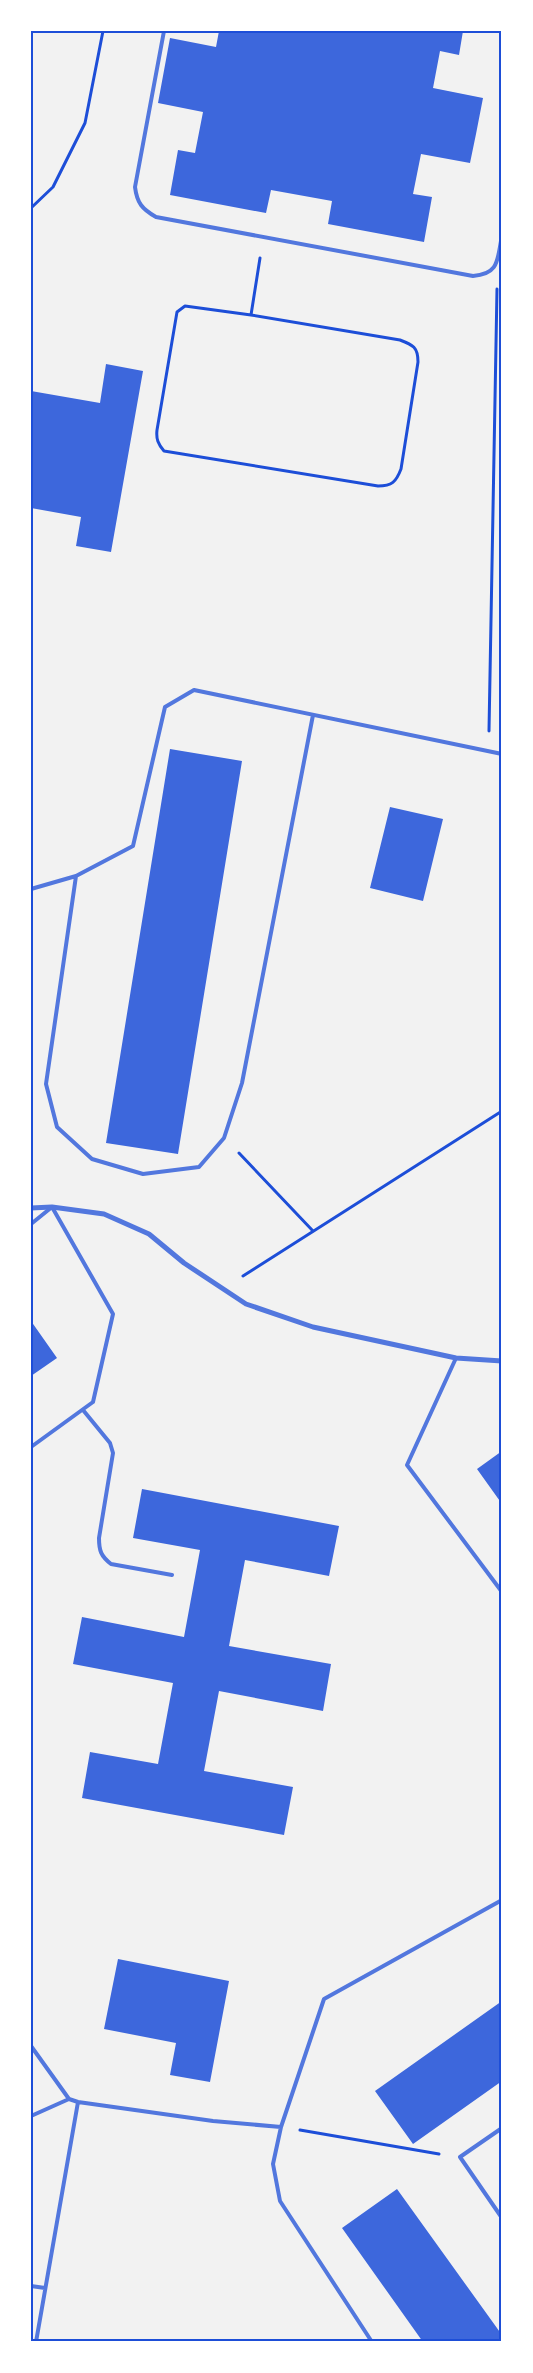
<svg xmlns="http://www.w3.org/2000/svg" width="533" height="2373" viewBox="0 0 533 2373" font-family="'IBM Plex Serif',serif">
	<rect width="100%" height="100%" fill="#f2f2f2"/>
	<!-- building -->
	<path fill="#3d67dc" d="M219 31H463L459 55 440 51 433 88 483 98 476 134 470 163 421 154 413 194 432 197 424 242 328 224 332 201 271 190 266 213 170 195 178 150 195 153 203 112 158 103 170 38 216 47Z
		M106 364 143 371 111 552 76 546 81 517 31 508V391L100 403Z
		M170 749 242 761 178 1154 106 1143Z
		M390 807 443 819 423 901 370 888Z
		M31 1321 57 1358 31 1376Z
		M502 1451V1504L477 1469Z
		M142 1489 339 1526 329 1576 245 1560 229 1646 331 1664 323 1711 219 1691 204 1771 293 1787 284 1835 82 1798 90 1752 158 1764 173 1683 73 1664 82 1617 184 1637 200 1550 133 1538Z
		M118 1959 229 1981 210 2082 170 2075 176 2043 104 2029Z
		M502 2001V2081L413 2144 375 2091Z
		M397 2189 502 2335V2342H423L342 2228Z"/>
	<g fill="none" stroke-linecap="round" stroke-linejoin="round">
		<!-- path -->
		<path stroke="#1d4ed8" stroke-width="3" d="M31 208 53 187 85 123 103 31
			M251 315 185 306 177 312 157 430C156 439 158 444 164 451L378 486C392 486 396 482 401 469L418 362C418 347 413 345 400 340L251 315 260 258
			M489 731 497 289
			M239 1153 313 1231
			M243 1276 502 1111
			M300 2130 439 2154"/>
		<!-- service -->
		<path stroke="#5277de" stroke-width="4" d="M164 31 135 187C137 203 142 209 156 217L473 276C500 274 497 259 502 236
			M76 876 46 1084 57 1127 92 1159 143 1174 199 1167 224 1138 242 1083 313 715
			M31 889 76 876 133 846 165 707 194 690 502 754
			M31 1224 52 1207 113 1314 93 1402 31 1447
			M456 1358 407 1465 502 1592
			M83 1410 110 1443 113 1453 99 1538C99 1551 101 1556 111 1564L172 1575
			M31 2046 69 2099 31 2116
			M69 2099 78 2102 213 2121 281 2127 324 1999 502 1900
			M281 2127 273 2164 280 2201 372 2342
			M502 2128 460 2157 502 2218
			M31 2286 45 2288
			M36 2342 78 2102"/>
		<!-- minor -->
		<path stroke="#5277de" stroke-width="5" d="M31 1208 52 1207 104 1214 149 1234 184 1263 246 1304 313 1327 456 1358 502 1361"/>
	</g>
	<!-- border -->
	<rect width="533" height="2373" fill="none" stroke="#ffffff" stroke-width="65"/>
	<rect x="32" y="32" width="468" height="2308" fill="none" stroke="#1d4ed8" stroke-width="2"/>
</svg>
